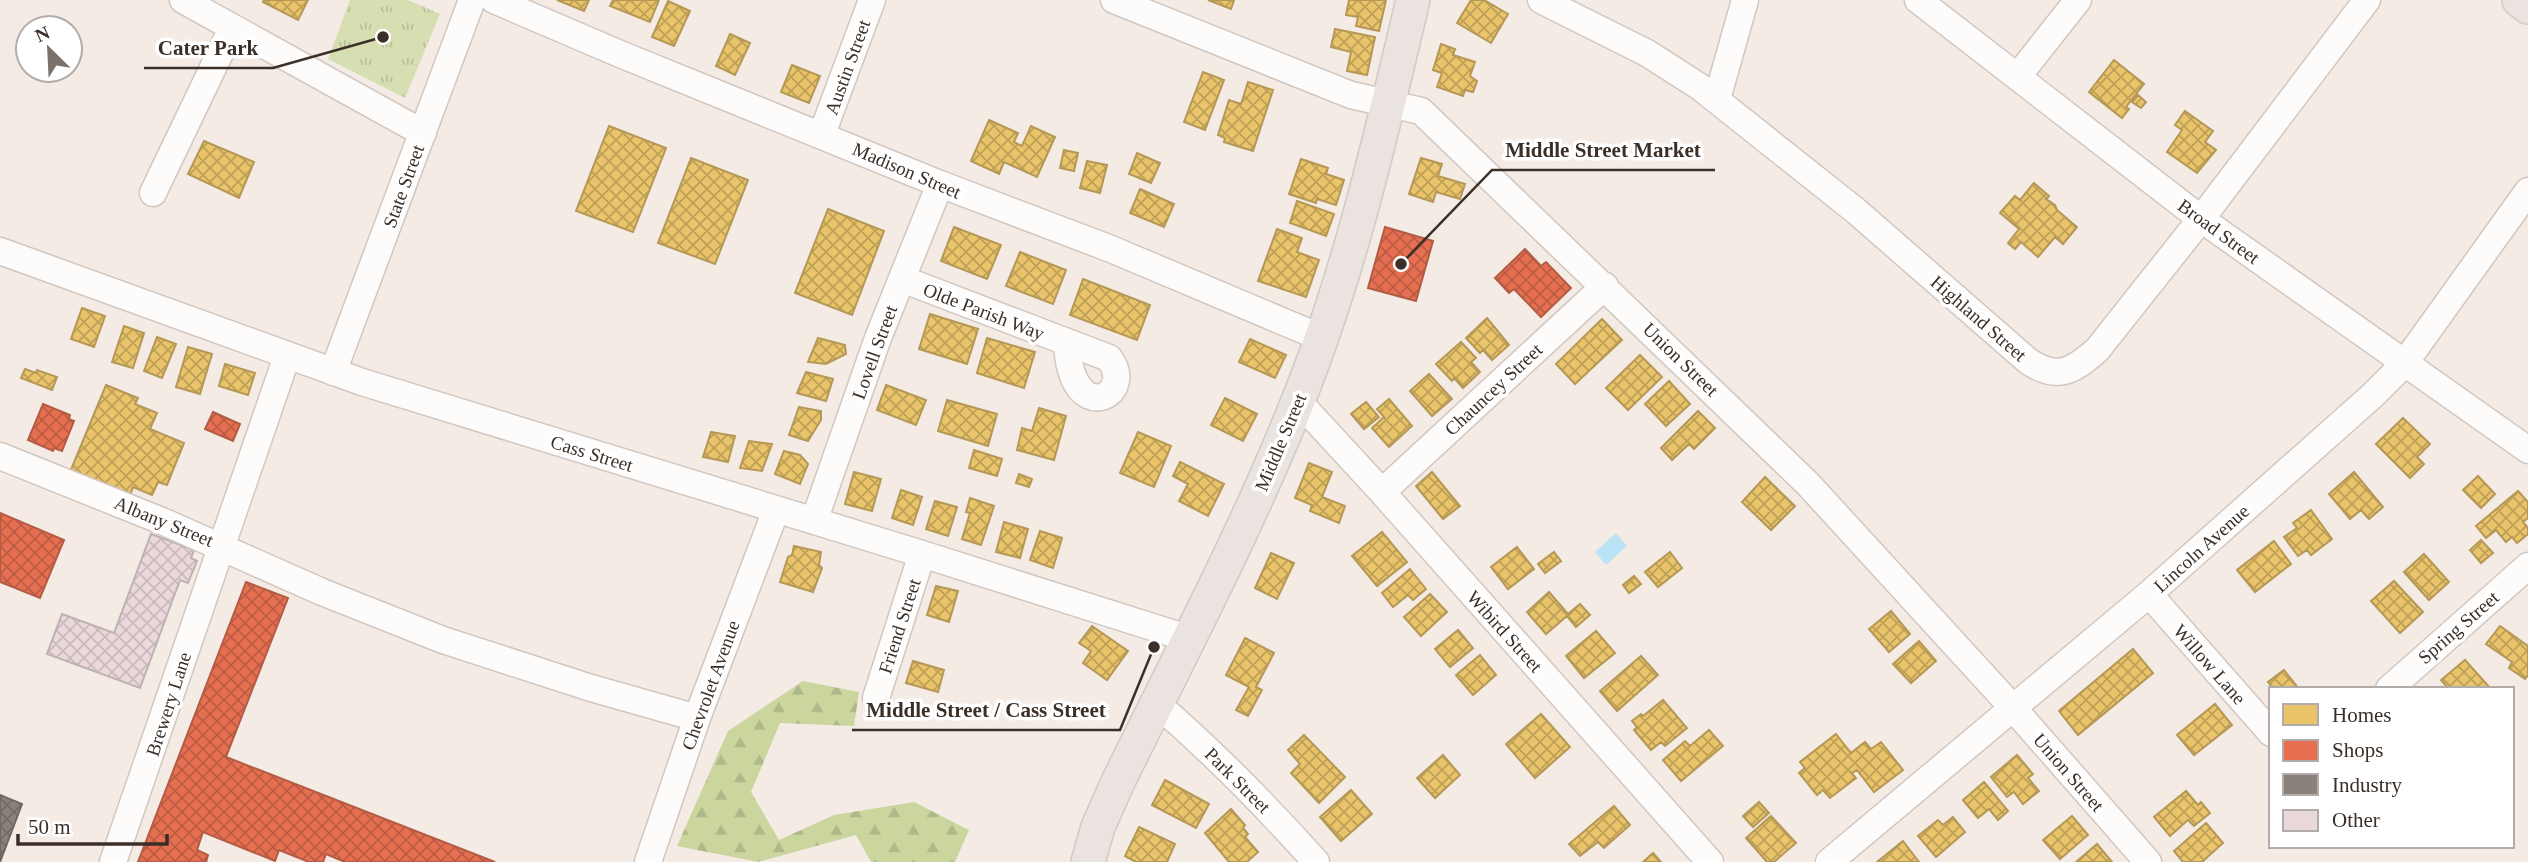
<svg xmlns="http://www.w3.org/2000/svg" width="2528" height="862" viewBox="0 0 2528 862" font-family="Georgia,serif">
	<defs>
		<pattern id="forest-firs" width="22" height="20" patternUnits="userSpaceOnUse" patternTransform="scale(1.75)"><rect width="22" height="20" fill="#cbd69f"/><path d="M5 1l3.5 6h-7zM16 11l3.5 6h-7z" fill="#afb889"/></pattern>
		<pattern id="park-tufts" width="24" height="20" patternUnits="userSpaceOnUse" patternTransform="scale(1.75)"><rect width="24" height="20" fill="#d6deb2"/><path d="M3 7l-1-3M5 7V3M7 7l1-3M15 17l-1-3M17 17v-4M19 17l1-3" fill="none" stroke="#b9bf99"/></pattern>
		<pattern id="homes-cross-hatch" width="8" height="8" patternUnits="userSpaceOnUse" patternTransform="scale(1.75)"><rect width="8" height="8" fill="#e9c46a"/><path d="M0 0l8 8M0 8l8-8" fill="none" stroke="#bea057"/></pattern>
		<pattern id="shops-cross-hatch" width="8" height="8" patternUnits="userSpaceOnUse" patternTransform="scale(1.75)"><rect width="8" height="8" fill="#e76f51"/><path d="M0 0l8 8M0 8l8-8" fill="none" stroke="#bc5c43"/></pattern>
		<pattern id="industry-cross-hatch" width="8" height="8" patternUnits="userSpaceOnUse" patternTransform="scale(1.75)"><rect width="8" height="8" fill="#8a817c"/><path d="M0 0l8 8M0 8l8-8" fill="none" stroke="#726a66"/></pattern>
		<pattern id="building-cross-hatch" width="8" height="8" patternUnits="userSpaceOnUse" patternTransform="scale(1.75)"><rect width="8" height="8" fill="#ebd8db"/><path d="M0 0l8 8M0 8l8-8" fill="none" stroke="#cababc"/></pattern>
	</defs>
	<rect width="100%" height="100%" fill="#f5ebe5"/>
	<!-- forest -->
	<path fill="url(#forest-firs)" d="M803 681 859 692 854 726 780 723 751 792 779 840 834 815 914 802 969 830 955 862H871L856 835 758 862 677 846 728 731Z"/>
	<!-- park -->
	<path fill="url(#park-tufts)" d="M350 0H408L440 14 405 98 328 59Z"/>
	<!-- water -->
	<path fill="#bbe3f6" d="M1616 533 1627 546 1606 565 1595 552Z"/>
	<!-- homes -->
	<path fill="url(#homes-cross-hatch)" stroke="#b59756" stroke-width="2" d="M264 0H308L298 20 263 2Z
		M557 0H589L584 11Z
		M613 0H659L650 22 610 6Z
		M1208 0H1234L1231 9Z
		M1349 0H1386L1379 31 1356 26 1358 17 1346 15Z
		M1471 0H1484L1508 14 1491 43 1457 23Z
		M668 1 690 11 674 46 652 37Z
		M1335 29 1375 37 1367 75 1347 71 1351 52 1331 47Z
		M730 34 750 43 735 75 716 66Z
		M1441 44 1455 49 1453 55 1475 62 1470 76 1477 81 1473 92 1465 90 1463 96 1437 87 1442 73 1433 70Z
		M2114 60 2144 84 2126 107 2129 109 2122 118 2089 92Z
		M792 65 820 76 809 103 781 92Z
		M1203 72 1224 80 1205 130 1184 122Z
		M1248 82 1273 90 1253 151 1224 142 1225 138 1218 135 1229 100 1241 104Z
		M2138 95 2146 102 2141 108 2132 102Z
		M2185 111 2213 131 2205 142 2216 150 2197 173 2167 152 2182 130 2175 125Z
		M989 120 1018 133 1014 142 1022 146 1031 126 1055 137 1037 177 1004 162 999 174 971 161Z
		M609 126 666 148 633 232 576 211Z
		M204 141 254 162 239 198 188 174Z
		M1064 150 1078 153 1074 171 1060 168Z
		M1137 153 1160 163 1151 183 1129 174Z
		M691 158 748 180 715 264 658 243Z
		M1421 158 1442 164 1438 176 1465 184 1460 199 1436 192 1433 202 1409 194Z
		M1301 159 1328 168 1326 174 1344 180 1336 205 1317 199 1316 203 1289 194Z
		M1087 161 1107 165 1100 193 1080 188Z
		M2034 183 2049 196 2046 199 2055 205 2057 210 2077 227 2063 244 2055 237 2038 257 2021 242 2015 249 2008 243 2019 229 2000 213 2015 196 2020 200Z
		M1140 189 1174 204 1164 227 1130 213Z
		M1297 201 1334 214 1326 236 1290 223Z
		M828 209 884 231 852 315 795 293Z
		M954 227 1001 245 987 279 941 261Z
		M1277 229 1302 238 1297 252 1319 260 1306 297 1258 281Z
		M1020 252 1066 270 1053 304 1006 286Z
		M1083 279 1150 305 1137 340 1070 315Z
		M82 308 105 316 94 347 71 339Z
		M930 314 978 329 967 364 919 349Z
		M1487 318 1509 345 1492 360 1483 350 1480 353 1466 338Z
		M1602 319 1622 340 1575 384 1556 364Z
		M124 326 144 333 133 368 112 362Z
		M157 337 176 344 162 378 144 371Z
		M818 338 845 345 846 354 826 364 808 362Z
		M987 338 1035 352 1024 388 977 373Z
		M1250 339 1286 355 1275 378 1239 362Z
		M1461 342 1476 358 1471 362 1480 372 1463 388 1454 378 1452 381 1436 364Z
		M188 347 212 354 200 394 176 387Z
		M1640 355 1662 377 1628 410 1606 388Z
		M225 364 255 373 248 395 219 386Z
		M25 369 36 373 37 370 57 377 52 390 21 378Z
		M806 372 833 379 826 401 797 393Z
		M1429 374 1452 399 1432 416 1410 391Z
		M1669 381 1690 404 1666 426 1645 404Z
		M106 385 138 398 135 404 157 413 150 429 184 443 167 485 158 482 152 495 133 487 130 496 70 472Z
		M886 385 926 400 916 425 877 410Z
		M1225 398 1257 414 1243 441 1211 425Z
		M1389 399 1412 426 1389 447 1372 428 1384 417 1377 409Z
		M947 400 997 414 988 446 938 431Z
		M1366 402 1379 417 1364 429 1351 414Z
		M799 407 821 411V420L808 441 789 435Z
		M1039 408 1066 416 1054 460 1017 450 1022 428 1032 431Z
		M1698 411 1715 428 1694 449 1689 444 1672 460 1661 448Z
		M2403 418 2430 444 2417 457 2424 464 2410 478 2376 444Z
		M711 432 735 436 728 462 703 457Z
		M1138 432 1171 446 1154 487 1120 473Z
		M749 441 772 444 762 471 740 468Z
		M974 450 1002 459 997 476 969 468Z
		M784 451 800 455 808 464 800 484 775 474Z
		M1180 462 1224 484 1208 516 1179 501 1188 484 1173 476Z
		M1309 463 1332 472 1322 497 1345 506 1339 523 1310 511 1312 505 1295 498Z
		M854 472 881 479 872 511 845 504Z
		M1432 472 1460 506 1443 519 1416 486Z
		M2354 472 2383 507 2369 519 2361 510 2350 519 2329 494Z
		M1019 474 1032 479 1029 487 1016 483Z
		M2478 476 2495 494 2481 508 2463 490Z
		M1765 477 1795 506 1771 530 1742 502Z
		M901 490 922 497 913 525 892 518Z
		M2518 491 2528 502V518L2523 522 2528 528V534L2517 543 2512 537 2506 542 2496 530 2486 538 2476 526Z
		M970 498 994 506 981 545 962 539 970 513 966 512Z
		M935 501 957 507 948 536 926 529Z
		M2311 510 2332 539 2311 555 2307 550 2298 556 2284 537 2297 528 2293 523Z
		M1004 522 1028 529 1020 558 996 552Z
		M1040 531 1062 538 1053 568 1030 560Z
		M1382 532 1407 562 1377 586 1352 556Z
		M2481 540 2493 553 2481 563 2470 550Z
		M2274 541 2291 564 2255 592 2237 570Z
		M794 546 821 552 819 565 822 568 813 592 780 582 788 557 792 555Z
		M1517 547 1534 569 1508 589 1491 567Z
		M1554 552 1561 561 1545 573 1538 564Z
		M1670 552 1682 568 1658 587 1645 572Z
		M1271 553 1294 563 1277 599 1255 588Z
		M2424 554 2449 582 2429 600 2404 572Z
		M1410 569 1426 589 1413 600 1408 595 1393 607 1382 593Z
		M1634 576 1641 584 1629 593 1623 585Z
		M2394 581 2423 612 2400 633 2371 601Z
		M936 586 958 591 949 622 927 615Z
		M1549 592 1568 614 1580 604 1590 615 1576 627 1567 616 1546 634 1527 612Z
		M1430 594 1447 612 1421 636 1404 617Z
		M1891 611 1910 634 1889 652 1869 629Z
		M1092 626 1128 651 1107 680 1083 663 1091 651 1079 643Z
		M2500 626 2528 646V675L2525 679 2509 668 2512 662 2486 644Z
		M1458 630 1473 648 1450 667 1435 649Z
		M1596 631 1615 653 1584 678 1566 656Z
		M1245 638 1274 653 1256 687 1262 690 1248 716 1236 710 1249 687 1226 675Z
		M1919 641 1936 661 1911 683 1893 664Z
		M2133 649 2153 673 2078 735 2059 711Z
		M1480 655 1496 675 1473 695 1456 675Z
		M1641 656 1658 675 1617 711 1600 691Z
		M2465 660 2491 689H2449L2441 680Z
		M913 661 944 670 938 692 906 683Z
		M2284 670 2299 689H2274L2268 682Z
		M1663 700 1687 728 1665 746 1661 742 1651 750 1634 730 1637 727 1632 721 1641 714 1643 716Z
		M2215 704 2232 725 2194 755 2177 735Z
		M1541 714 1570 747 1535 778 1506 744Z
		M1709 730 1723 746 1681 781 1663 760 1685 741 1690 746Z
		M1836 734 1851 753 1865 742 1871 749 1881 742 1903 770 1874 792 1857 770 1852 773 1856 778 1830 798 1823 790 1817 795 1799 773 1805 768 1800 762Z
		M1304 735 1345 777 1319 803 1291 773 1300 764 1288 750Z
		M1443 755 1460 775 1435 798 1417 778Z
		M2017 755 2033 774 2028 778 2039 791 2023 804 2014 792 2007 797 1991 777Z
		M1165 780 1209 804 1196 828 1152 805Z
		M1984 782 2008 811 1998 820 1989 809 1978 818 1963 800Z
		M1351 790 1372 814 1341 841 1320 817Z
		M2186 791 2198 805 2201 802 2210 813 2194 826 2188 820 2170 836 2154 817Z
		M1759 802 1769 813 1753 827 1743 816Z
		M1614 806 1630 825 1604 848 1598 842 1580 856 1569 844Z
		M1231 809 1245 825 1243 828 1248 834 1245 837 1258 852 1247 862H1229L1205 833Z
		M1771 816 1796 843 1774 862H1767L1746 838Z
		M2072 816 2088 835 2060 859 2043 840Z
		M1953 817 1965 832 1936 857 1918 836 1938 820 1943 825Z
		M2206 823 2223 843 2202 862H2183L2174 851Z
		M1139 827 1175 844 1167 862H1136L1125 856Z
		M1903 841 1919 862H1877Z
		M2097 844 2112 862H2076Z
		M1653 853 1661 862H1643Z"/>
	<!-- shops -->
	<path fill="url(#shops-cross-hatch)" stroke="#b35c45" stroke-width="2" d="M1385 227 1433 241 1416 301 1368 288Z
		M1525 249 1541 266 1546 262 1571 288 1541 317 1514 289 1509 293 1495 278Z
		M43 404 70 415 69 419 74 421 62 451 54 448 53 451 28 440Z
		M213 412 240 424 233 441 205 429Z
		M0 513 64 540 40 598 0 582Z
		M246 582 288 598 226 757 495 862H345L326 854 323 862H309L279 850 275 861 203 832 197 850 208 855 206 862H138Z"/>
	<!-- industry -->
	<path fill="url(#industry-cross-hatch)" stroke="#726863" stroke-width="2" d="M0 795 22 804 0 862Z"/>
	<!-- building -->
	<path fill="url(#building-cross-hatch)" stroke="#bdb2b2" stroke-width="2" d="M151 534 194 550 191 558 197 561 188 583 180 580 140 688 47 654 62 614 114 633Z"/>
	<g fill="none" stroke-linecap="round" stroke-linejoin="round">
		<!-- minor casing -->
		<g stroke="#d1c7c1" stroke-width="29">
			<path id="minor" d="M183 0 423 133
				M494 0 620 54 940 184 1111 249 1322 338
				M1114 0 1351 95 1421 111 1808 484 2013 708 2148 862
				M1541 0 1647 53 1700 87 1856 211 2028 361C2057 381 2073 371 2097 350L2201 219 2367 0
				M1918 0 2201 219 2528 450
				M2018 76 2078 0
				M1717 99 1745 0
				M822 134 872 0
				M153 193 232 28
				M0 251 362 382 922 554 1190 639
				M902 279 1067 342C1070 430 1138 396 1109 358L1067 342
				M333 372 472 0
				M1298 401 1382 492 1710 862
				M0 456 162 521 322 592 443 640 591 688 697 718
				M1382 492 1605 286
				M814 521 878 338 940 184
				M2149 594 2271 733
				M2389 689 2528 566
				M876 698 922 554
				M1156 703C1213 752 1266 806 1316 862
				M113 862 287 356
				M648 862 697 718 776 510
				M1829 862 2149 594 2373 395 2404 364 2528 191"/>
		</g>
		<!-- major casing -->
		<g stroke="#d0cac6" stroke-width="36">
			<path id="major" d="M2519 0 2528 7
				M1088 862 1098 827 1117 784C1179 657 1246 532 1298 401 1350 272 1381 135 1413 0"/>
		</g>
		<!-- minor -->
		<use href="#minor" stroke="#fefcfb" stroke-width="26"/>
		<!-- major -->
		<use href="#major" stroke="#eae3df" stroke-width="33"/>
	</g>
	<g text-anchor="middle" stroke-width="7" stroke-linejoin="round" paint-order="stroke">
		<!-- street labels -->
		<g font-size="19" fill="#3b2f28" stroke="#fff">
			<text transform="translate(847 67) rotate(-70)" y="7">Austin Street</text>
			<text transform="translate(907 170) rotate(23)" y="7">Madison Street</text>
			<text transform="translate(403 186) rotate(-70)" y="7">State Street</text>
			<text transform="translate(2219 231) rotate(36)" y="7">Broad Street</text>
			<text transform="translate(984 311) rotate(21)" y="7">Olde Parish Way</text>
			<text transform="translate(1979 318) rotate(41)" y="7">Highland Street</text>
			<text transform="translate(874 352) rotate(-70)" y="7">Lovell Street</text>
			<text transform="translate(1681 359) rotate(44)" y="7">Union Street</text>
			<text transform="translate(1493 389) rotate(-43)" y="7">Chauncey Street</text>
			<text transform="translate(1280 442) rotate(-67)" y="7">Middle Street</text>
			<text transform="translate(592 453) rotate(17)" y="7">Cass Street</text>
			<text transform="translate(164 521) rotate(22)" y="7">Albany Street</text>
			<text transform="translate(2201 548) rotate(-42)" y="7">Lincoln Avenue</text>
			<text transform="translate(899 626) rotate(-72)" y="7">Friend Street</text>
			<text transform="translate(2458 627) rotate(-41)" y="7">Spring Street</text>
			<text transform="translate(1505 631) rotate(48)" y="7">Wibird Street</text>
			<text transform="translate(2210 664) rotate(49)" y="7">Willow Lane</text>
			<text transform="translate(710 685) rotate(-70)" y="7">Chevrolet Avenue</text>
			<text transform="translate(168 704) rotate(-72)" y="7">Brewery Lane</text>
			<text transform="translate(2069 772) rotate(49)" y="7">Union Street</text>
			<text transform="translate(1238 780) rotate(45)" y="7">Park Street</text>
		</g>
	</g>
	<!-- callouts -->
	<path fill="none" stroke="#3b2f28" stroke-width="2.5" d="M383 37L273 68H144M1401 264L1492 170H1715M1154 647L1120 730H852"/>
	<g fill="#3b2f28" stroke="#fff" stroke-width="2.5">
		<circle cx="383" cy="37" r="7"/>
		<circle cx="1401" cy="264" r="7"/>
		<circle cx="1154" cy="647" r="7"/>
	</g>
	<g font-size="21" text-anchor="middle" font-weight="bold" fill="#3b2f28" stroke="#fff" stroke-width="7" stroke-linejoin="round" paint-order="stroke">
		<text x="208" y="55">Cater Park</text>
		<text x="1603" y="157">Middle Street Market</text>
		<text x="986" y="717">Middle Street / Cass Street</text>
	</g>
	<!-- legend -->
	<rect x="2269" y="687" width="245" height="161" fill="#ffffff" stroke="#b1aca9" stroke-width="2"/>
	<rect x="2283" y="704" width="35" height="21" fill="#e9c46a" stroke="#b1aca9" stroke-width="2"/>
	<text x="2332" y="722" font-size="21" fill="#3b2f28">Homes</text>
	<rect x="2283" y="740" width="35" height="21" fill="#e76f51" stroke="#b1aca9" stroke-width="2"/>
	<text x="2332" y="757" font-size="21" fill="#3b2f28">Shops</text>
	<rect x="2283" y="774" width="35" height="21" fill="#8a817c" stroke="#b1aca9" stroke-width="2"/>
	<text x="2332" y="792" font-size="21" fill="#3b2f28">Industry</text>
	<rect x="2283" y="810" width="35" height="21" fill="#ebd8db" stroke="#b1aca9" stroke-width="2"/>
	<text x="2332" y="827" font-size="21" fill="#3b2f28">Other</text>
	<!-- north arrow -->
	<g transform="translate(49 49) rotate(336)"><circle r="33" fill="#ffffff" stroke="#b1aca9" stroke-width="2"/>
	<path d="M0-5L12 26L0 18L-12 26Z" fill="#7c716a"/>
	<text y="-10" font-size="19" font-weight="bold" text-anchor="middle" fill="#3b2f28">N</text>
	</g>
	<!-- scale -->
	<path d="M18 834v10h149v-10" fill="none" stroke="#3b2f28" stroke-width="3.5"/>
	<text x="28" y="834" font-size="21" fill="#3b2f28" stroke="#ffffff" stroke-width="5" paint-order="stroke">50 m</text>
</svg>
